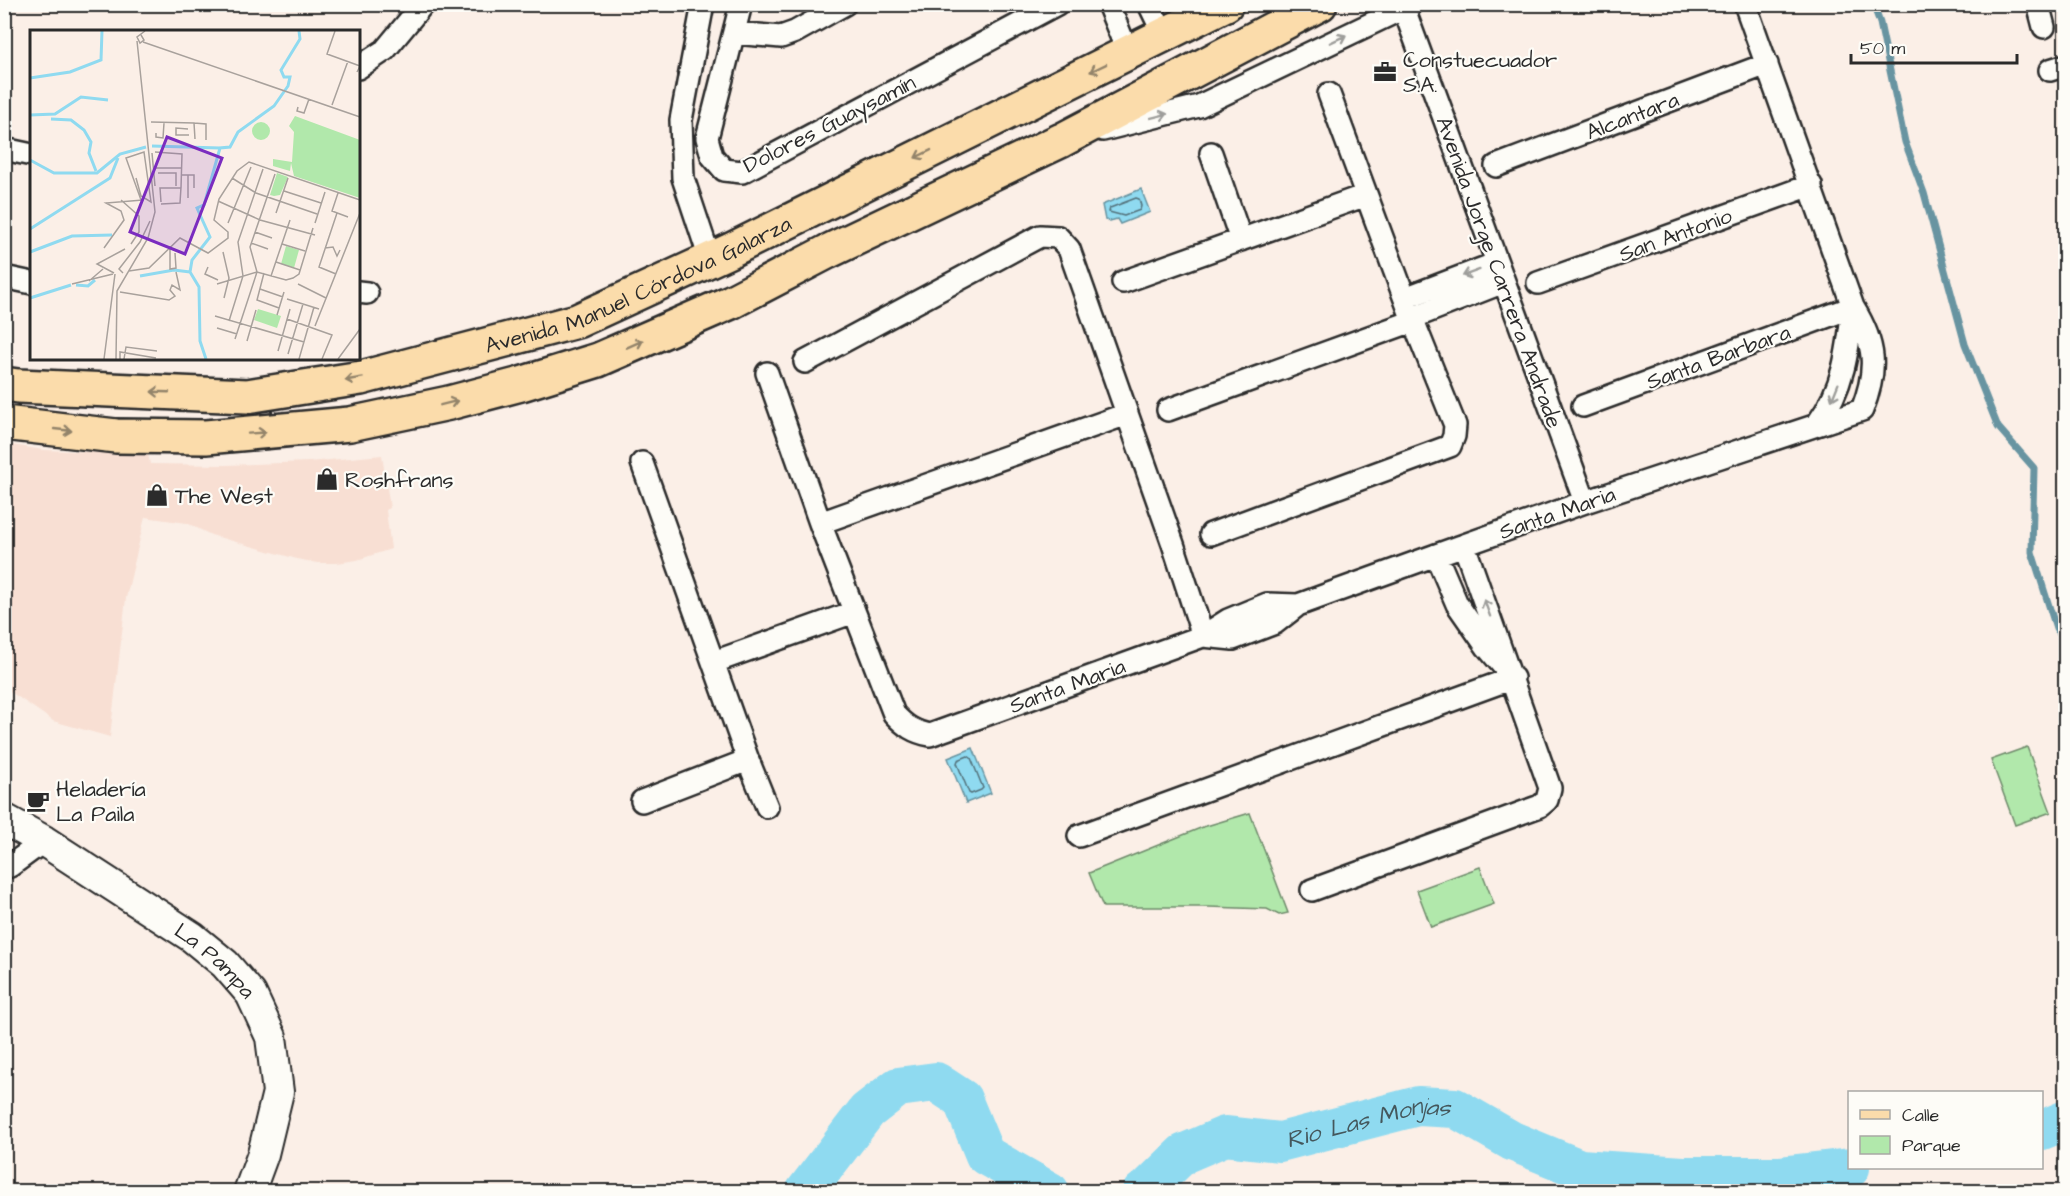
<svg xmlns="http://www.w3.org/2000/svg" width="2070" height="1196" viewBox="0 0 2070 1196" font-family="'Architects Daughter',sans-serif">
	<rect width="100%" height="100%" fill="#fbefe7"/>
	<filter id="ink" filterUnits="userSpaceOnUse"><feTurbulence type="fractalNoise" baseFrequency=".0167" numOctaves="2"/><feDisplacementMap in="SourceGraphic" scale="12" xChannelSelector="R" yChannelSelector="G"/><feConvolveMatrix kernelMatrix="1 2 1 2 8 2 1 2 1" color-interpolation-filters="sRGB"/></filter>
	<g filter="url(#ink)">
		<!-- built -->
		<path fill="#f8dfd3" d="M5 444 44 450 148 454 150 464 225 465 308 462 382 455 390 508 386 510 391 549 357 560 337 563H317L297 559 211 535 187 523 145 517 126 598 110 737 53 721 5 688Z"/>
		<!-- green -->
		<path fill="#b1e8ab" stroke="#6e8a6b" stroke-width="1.5" d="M2027 747 2051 812 2015 825 1991 760Z
			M1250 813 1288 913 1279 915 1267 909 1209 907H1103L1089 873 1203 827Z
			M1480 867 1494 904 1431 927 1417 890Z"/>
		<!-- water -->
		<path fill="#8fdaf0" stroke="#6794a1" stroke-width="1.5" d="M1141 189 1150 212 1120 224 1117 219 1110 221 1105 220 1102 205Z
			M973 748 991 793 966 803 948 758Z"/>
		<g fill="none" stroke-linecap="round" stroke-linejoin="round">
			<!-- shore -->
			<path stroke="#53717a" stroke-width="1.5" d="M1136 198 1139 199 1141 206 1140 210 1124 216 1109 212 1110 208Z
				M968 756 971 758 983 788 981 790 971 794 969 793 957 763 958 760Z"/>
			<!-- stream -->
			<path stroke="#6794a1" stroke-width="7" d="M1873 4 1880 23 1905 142 1924 193 1965 344 1998 427 2034 468 2032 552 2056 628 2066 643"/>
			<!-- river -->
			<g stroke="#8fdaf0" stroke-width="40">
				<path d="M2042 1130 2066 1120"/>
				<path d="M805 1192 867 1111 898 1087 936 1082 962 1099 985 1155 1050 1192"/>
				<path id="s1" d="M1142 1192 1145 1191 1183 1154 1225 1136 1280 1142 1418 1106 1455 1108 1512 1141 1580 1169 1683 1176H1779L1850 1168"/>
			</g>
			<!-- street casing -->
			<g stroke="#2b2b2b" stroke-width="26">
				<path id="street" d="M703 4 681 120 683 178 710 259
					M741 4 707 138 712 156 724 170 742 172 1057 4
					M1108 4 1128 53
					M1149 4 1164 35
					M2038 4 2044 27
					M1404 9 1585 502
					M734 33 781 37 795 32 845 4
					M358 68 385 50 423 4
					M2050 70 2066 65
					M1103 130 1199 106 1412 4
					M4 149 32 155
					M1211 153 1241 240
					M1496 166 1767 64
					M4 277 32 283
					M1123 282 1366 195
					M1538 283 1811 185
					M358 292 367 293
					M1405 298 1497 263
					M1412 318 1504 282
					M805 362 1040 236 1058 237 1069 249 1173 544 1203 636
					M767 373 820 523 894 714C905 726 914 732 930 735L1203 636 1228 620 1267 604 1298 605
					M1583 406 1853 307
					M1168 410 1413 321
					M1818 423C1844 387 1848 350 1853 307
					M642 463 748 760 767 807
					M820 523 1127 414
					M1211 534 1450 446 1454 436 1455 425 1412 318 1329 94
					M1436 555 1457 604 1487 647 1503 666
					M1203 636 1233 639 1275 623 1298 605 1436 555 1585 502 1862 410C1878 369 1876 344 1853 307L1745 4
					M714 662 854 612
					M642 801 748 760
					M1079 836 1513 678
					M4 868 10 866 44 841
					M1312 890 1540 806 1547 800 1550 788 1464 545"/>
			</g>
			<!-- secondary casing -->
			<g stroke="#2b2b2b" stroke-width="34">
				<g id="secondary">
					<path id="s2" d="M4 819 44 841 192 937 225 964 251 994 271 1037 278 1092 263 1154 249 1192"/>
				</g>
			</g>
			<!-- primary casing -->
			<g stroke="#2b2b2b" stroke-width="38">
				<g id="primary">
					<path id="s3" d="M4 384 18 386 247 396 361 378 577 321 729 251 1226 4"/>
					<path d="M4 423 116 436 206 437 350 424 449 403 521 384 598 360 731 302 827 252 1062 140 1320 4"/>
				</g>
			</g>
			<!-- street -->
			<use href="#street" stroke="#fdfcf7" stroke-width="21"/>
			<!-- secondary -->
			<use href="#secondary" stroke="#fdfcf7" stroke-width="30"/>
			<!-- primary -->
			<use href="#primary" stroke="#fbdcab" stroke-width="33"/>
		</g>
		<!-- one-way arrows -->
		<defs><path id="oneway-shaft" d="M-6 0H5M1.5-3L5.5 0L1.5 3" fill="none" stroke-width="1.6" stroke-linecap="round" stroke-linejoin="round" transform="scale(1.5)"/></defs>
		<g stroke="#9e9e9b">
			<use href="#oneway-shaft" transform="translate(1338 39) rotate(-25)"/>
			<use href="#oneway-shaft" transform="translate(1159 116) rotate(-14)"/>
			<use href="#oneway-shaft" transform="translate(1471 273) rotate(160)"/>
			<use href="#oneway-shaft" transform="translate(1835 392) rotate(112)"/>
			<use href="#oneway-shaft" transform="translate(1487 608) rotate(-110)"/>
		</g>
		<g stroke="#93846b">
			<use href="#oneway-shaft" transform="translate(1098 68) rotate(154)"/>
			<use href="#oneway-shaft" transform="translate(923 154) rotate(154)"/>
			<use href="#oneway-shaft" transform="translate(635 344) rotate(-24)"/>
			<use href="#oneway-shaft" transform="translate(354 379) rotate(170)"/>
			<use href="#oneway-shaft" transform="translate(160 392) rotate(-178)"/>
			<use href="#oneway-shaft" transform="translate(449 403) rotate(-14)"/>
			<use href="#oneway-shaft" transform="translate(63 430) rotate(6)"/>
			<use href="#oneway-shaft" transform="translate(257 433) rotate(-4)"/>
		</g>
	</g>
	<!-- icons -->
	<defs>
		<g id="office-bare" transform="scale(1.8)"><path d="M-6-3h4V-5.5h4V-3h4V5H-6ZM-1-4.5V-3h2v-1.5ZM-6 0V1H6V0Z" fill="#2b2b2b" stroke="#fdfcf7" stroke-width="2.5" paint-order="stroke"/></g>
		<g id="shop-bare" transform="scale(1.8)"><path d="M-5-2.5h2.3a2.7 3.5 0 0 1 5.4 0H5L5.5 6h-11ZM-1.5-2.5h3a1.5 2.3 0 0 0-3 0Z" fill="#2b2b2b" stroke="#fdfcf7" stroke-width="2.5" paint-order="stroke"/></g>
		<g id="cafe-bare" transform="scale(1.8)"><path d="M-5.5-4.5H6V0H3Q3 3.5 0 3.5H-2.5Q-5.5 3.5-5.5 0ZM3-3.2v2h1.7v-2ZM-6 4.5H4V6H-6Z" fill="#2b2b2b" stroke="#fdfcf7" stroke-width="2.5" paint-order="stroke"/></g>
	</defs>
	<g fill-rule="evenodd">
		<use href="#office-bare" x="1385" y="72"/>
		<use href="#shop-bare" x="327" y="479"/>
		<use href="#shop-bare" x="157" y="495"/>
		<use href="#cafe-bare" x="38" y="801"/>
	</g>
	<g text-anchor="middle" stroke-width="4.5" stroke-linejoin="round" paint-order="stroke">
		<!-- poi labels -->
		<g font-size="22" fill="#2b2b2b" stroke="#fdfcf7" text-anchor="start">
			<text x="1403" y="67">Constuecuador<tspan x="1403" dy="25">S.A.</tspan></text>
			<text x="345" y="487">Roshfrans</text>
			<text x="175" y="503">The West</text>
			<text x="56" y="796">Heladería<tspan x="56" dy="25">La Paila</tspan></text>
		</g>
		<!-- street labels -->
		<g font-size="22" fill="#2b2b2b" stroke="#fdfcf7">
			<text transform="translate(1632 115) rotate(-21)" y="8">Alcantara</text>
			<text transform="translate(829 123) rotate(-27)" y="8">Dolores Guaysamín</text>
			<text transform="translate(1675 234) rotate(-20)" y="8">San Antonio</text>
			<text transform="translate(1500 272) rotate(70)" y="8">Avenida Jorge Carrera Andrade</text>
			<text dy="8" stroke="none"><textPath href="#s3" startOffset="652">Avenida Manuel Córdova Galarza</textPath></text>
			<text transform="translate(1718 356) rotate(-20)" y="8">Santa Barbara</text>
			<text transform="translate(1557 512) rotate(-19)" y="8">Santa Maria</text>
			<text transform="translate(1067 685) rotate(-20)" y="8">Santa Maria</text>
			<text dy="8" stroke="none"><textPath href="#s2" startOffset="255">La Pampa</textPath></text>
		</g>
		<!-- water labels -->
		<g font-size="24" font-style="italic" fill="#44575c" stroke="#fdfcf7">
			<text dy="8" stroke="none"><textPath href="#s1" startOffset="248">Rio Las Monjas</textPath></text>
		</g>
	</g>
	<!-- overview -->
	<g transform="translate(30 30)">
		<rect width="330" height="330" fill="#fbefe7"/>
		<path d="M265 86 330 110V168L264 146 261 133 260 141 243 136V129L262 132 264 102 259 96ZM222 101a9 9 0 1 1 18 0a9 9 0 1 1-18 0ZM247 143 258 147 250 165 244 166 240 165ZM256 216 269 220 264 238 251 234ZM228 279 251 286 247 298 224 290Z" fill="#b1e8ab"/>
		<path fill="none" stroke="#8fdaf0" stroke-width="3" d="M0 48 40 42 71 30 72 1M0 85 25 84 51 67 78 70M21 89 41 90 54 100 61 112 59 123 66 141M122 116 190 118M0 130 24 143H67L90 124 116 117M0 199 80 148 88 128M0 222 42 206 82 205M110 246 144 240 160 242M46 255 58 256 65 250M0 268 41 255M176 329 170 311 169 257 160 242 162 230 180 207 167 178 174 175 190 118 200 117 208 102 244 76 258 56 260 47H254L251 40 270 9 269 1"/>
		<path fill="none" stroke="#a8a19c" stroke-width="1.5" d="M305 1 297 24 330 36 327 42M111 5 114 10 110 13 107 7 115 1M113 12 330 87M302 75 318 31M268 77 267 81 274 83 279 69M121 92 164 93 165 109M164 93 176 94V110M158 99 146 98V105H159M126 103V107L133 108 134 93M125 122 152 124 151 158M122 123 125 156M125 138H151M128 143H146V156M151 145H164V158M106 148 111 166 121 172 114 122 96 128 111 170M202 148 226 163 287 184M254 161 291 173M308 163 302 181 318 187M158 168V145M91 170 109 186V202L101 214M188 171 230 190 285 205M131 172 130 158H151M131 174 150 173 151 157M246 183 258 148M198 193 221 137M285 193 295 162M225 202 242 208M221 213 238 219M252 214 275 221M140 216V239L146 238 145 223M74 218 94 190 91 181 76 173 113 170M295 218 303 217 307 226 310 220M193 222 199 248 194 268M246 232 270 240M178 237 175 244 188 250M99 241 119 238 150 208 178 223 198 208V202L184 190 189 169 207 141 219 132 330 170M84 243 67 234 95 219M93 243 89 239 110 212 120 191M234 243 227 270 249 278M306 244 289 237 307 183M241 246 260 190M59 251 73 239M42 254 83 244M187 254 227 242 256 250 263 248 269 244 283 198M268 254 296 268M230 259 253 267M90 262 139 270 145 266 140 260 142 255 150 260 146 242M257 269 289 279M247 285 254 262M185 286 274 312M257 289 302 305 292 329M199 291 213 246 208 212 233 139M285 296 330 183M187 298 207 304M205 309 227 242 220 217 245 144M217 311 226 280M248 321 260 279M258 324 273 274M74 329 85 244M86 329 87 261 118 208 125 182 107 11M90 329V322L126 328M94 329 96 317 127 321M269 329 284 277M308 329 330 299"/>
		<path fill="#7b2cbf" fill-opacity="0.15" stroke="#7b2cbf" stroke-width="3" d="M137 107 192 128 155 224 100 202Z"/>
		<rect width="330" height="330" fill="none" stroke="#2b2b2b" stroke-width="3"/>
	</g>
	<!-- margin -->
	<rect width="2070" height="1196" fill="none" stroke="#fdfcf7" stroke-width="24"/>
	<rect x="12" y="12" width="2046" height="1172" fill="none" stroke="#2b2b2b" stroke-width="2" filter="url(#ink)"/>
	<!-- legend -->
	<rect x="1848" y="1091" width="195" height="78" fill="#fdfcf7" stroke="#a9a8a5" stroke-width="1.5"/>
	<rect x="1860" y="1110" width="30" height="9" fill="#fbdcab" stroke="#a9a8a5" stroke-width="1.5"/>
	<text x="1902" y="1121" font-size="18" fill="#2b2b2b">Calle</text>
	<rect x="1860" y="1136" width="30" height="18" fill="#b1e8ab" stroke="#a9a8a5" stroke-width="1.5"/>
	<text x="1902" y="1151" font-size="18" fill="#2b2b2b">Parque</text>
	<!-- scale -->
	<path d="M1851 54v9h166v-9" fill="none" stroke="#2b2b2b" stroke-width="3"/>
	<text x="1860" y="54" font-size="18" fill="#2b2b2b" stroke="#fdfcf7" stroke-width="4.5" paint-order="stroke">50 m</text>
</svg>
